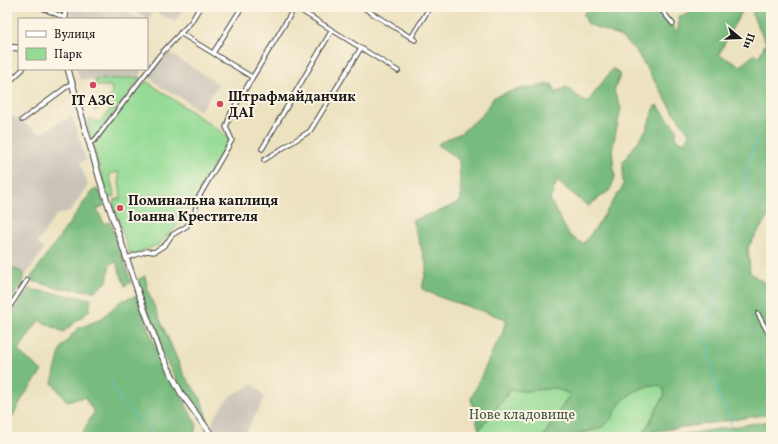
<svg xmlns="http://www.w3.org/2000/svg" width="778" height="444" viewBox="0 0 778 444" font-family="Vollkorn,serif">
	<rect width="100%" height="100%" fill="#fcf5e5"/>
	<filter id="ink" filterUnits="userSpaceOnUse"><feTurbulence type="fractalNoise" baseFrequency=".025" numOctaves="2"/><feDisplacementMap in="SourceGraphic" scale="8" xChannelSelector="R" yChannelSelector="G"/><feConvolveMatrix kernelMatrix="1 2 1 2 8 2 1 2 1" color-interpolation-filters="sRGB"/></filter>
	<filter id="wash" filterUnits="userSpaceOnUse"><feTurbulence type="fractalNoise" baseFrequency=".012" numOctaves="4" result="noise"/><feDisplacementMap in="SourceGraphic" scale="16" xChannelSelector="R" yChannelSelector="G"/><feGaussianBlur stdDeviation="0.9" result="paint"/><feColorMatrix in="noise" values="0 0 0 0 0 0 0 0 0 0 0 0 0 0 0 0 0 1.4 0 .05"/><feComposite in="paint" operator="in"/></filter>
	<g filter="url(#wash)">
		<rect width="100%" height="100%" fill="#ece2c0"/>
		<!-- industrial -->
		<path fill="#c9c3b8" d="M71 7H117L141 19H70Z
			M128 7H184L175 22 153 11 149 19 127 9Z
			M166 51 219 84 200 111 182 98 163 88 147 76Z
			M77 69H143L139 76 80 80Z
			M7 112 40 134 72 115 86 160 80 163 88 185 70 211 56 215 37 243 44 249 26 275 7 263Z
			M254 384 265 398 243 437H221L212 426 214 418 230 396Z"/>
		<!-- green -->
		<path fill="#95db95" stroke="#587c58" d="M141 77 95 138 92 139 88 125 89 119 99 122 104 118 111 108 106 102 94 112V110L112 95 111 86H96L95 80Z
			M146 81 227 136 229 140 180 223 159 244 133 255 130 254 113 204 114 200 121 198 118 172 109 174 115 196 109 199 93 146 138 87 144 85Z
			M651 385H662L665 394 641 437H572C581 433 596 431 602 427 612 421 614 411 621 402 628 393 641 389 651 385Z
			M554 388 570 394 543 437H476L479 430 511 390 526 391Z"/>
		<!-- forest -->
		<path fill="#78bb7e" stroke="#4a6c4d" d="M591 7H651L678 32 679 16 689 14 690 7H745L731 30 719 55 741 66 754 54 759 56 766 43 752 14 756 7H771V212L748 247 750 273 768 285 766 293 771 297V414L644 433 665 394 662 386 651 385 635 391 621 402 612 418 601 428 583 432 572 437H543L570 394 554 388 526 391 511 390 479 430 471 399 493 350 502 335 506 319 442 298 422 289 427 266 412 220 440 211 461 201 459 160 439 146V143L461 133 482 115 494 97 515 90 552 84 556 93 566 87 587 103 613 68 620 75 614 91 621 108 612 150 615 177 610 190 588 206 557 181 550 200 569 235 583 244 597 226 623 186V162L646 130 655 106H658L676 129V139L685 143 689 133 673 111 636 51 621 37 588 24 583 14Z
			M98 189 105 205 97 209 104 224 110 222 131 282 125 286 116 262 110 264 107 282 95 291 58 288 29 280 92 191Z
			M7 265 23 273V282L7 307V287L9 284 7 280Z
			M145 276 149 294 184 375 201 399 207 419 204 421 183 391 161 352 137 280Z
			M29 289 91 299 89 311 63 332 39 320 18 351 42 371 23 397 7 427V321Z
			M136 296 158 354 197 425 193 437H80L94 412 86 400V397L67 401 52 383 61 348 77 329 101 319 121 301Z
			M771 421V437H666Z"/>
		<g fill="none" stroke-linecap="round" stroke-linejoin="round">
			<!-- stream -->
			<path stroke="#5bc5d6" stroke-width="1" d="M111 380 121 403 151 430 153 437
				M730 425 731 419 718 394 704 331 719 286V255L733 238 748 202 746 170 757 138
				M730 429 731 437"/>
		</g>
	</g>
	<g filter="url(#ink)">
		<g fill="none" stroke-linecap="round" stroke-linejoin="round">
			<!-- street casing -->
			<g stroke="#3b3a35" stroke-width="5.5">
				<path id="street" d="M40 7 65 18
					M295 7 398 71
					M362 7 415 40
					M659 7 673 24
					M124 9 125 7
					M180 33 252 77
					M411 38 430 7
					M213 53 242 7
					M7 84 23 69
					M22 120 72 83
					M89 143 95 140 159 56 191 22 200 7
					M262 149 332 30
					M264 160 310 131 361 48
					M127 258 147 251 154 252 165 245 172 235 187 226 195 212 197 200 232 140 226 127 231 113 295 7
					M7 311 27 280
					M758 314 771 338"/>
			</g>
			<!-- secondary casing -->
			<g stroke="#3b3a35" stroke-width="7">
				<path id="secondary" d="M65 19 66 7
					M7 47 19 48
					M68 69 100 180 138 292 160 352 181 393 213 437"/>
			</g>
			<!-- street -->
			<use href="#street" stroke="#fff" stroke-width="3.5"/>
			<!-- secondary -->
			<use href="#secondary" stroke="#fff" stroke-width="5"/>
		</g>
	</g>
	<!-- markers -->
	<g fill="#d1495b" stroke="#fcf5e5" stroke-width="1.5">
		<circle cx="93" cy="85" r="4"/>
		<circle cx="220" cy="104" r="4"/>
		<circle cx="120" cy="208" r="4"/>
	</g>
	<g text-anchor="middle" stroke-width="4" stroke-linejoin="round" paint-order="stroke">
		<!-- poi labels -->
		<g font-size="14" font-weight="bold" fill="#1c1c1c" stroke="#fcf5e5" text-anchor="start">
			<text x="228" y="101">Штрафмайданчик<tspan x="228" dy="16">ДАІ</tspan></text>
			<text x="93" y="105" text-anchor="middle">ІТ АЗС</text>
			<text x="128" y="205">Поминальна каплиця<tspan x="128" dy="16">Іоанна Крестителя</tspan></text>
		</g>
		<!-- park labels -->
		<g font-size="14" fill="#405540" stroke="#fcf5e5">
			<text x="522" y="419">Нове кладовище</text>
		</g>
	</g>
	<!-- margin -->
	<rect width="778" height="444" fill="none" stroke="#fcf5e5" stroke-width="24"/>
	<!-- legend -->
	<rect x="18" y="18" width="130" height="52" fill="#fcf5e5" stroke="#a29e95"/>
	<rect x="26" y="31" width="20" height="6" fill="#ffffff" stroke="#a29e95"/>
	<text x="54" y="38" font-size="12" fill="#1c1c1c">Вулиця</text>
	<rect x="26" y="48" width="20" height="12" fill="#95db95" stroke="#a29e95"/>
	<text x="54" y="58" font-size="12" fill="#1c1c1c">Парк</text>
	<!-- north arrow -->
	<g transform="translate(740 38) rotate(109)" stroke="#fcf5e5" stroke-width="3" paint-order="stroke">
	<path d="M0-3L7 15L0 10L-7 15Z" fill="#1c1c1c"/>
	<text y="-6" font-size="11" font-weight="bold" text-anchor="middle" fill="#1c1c1c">Пн</text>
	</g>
</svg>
